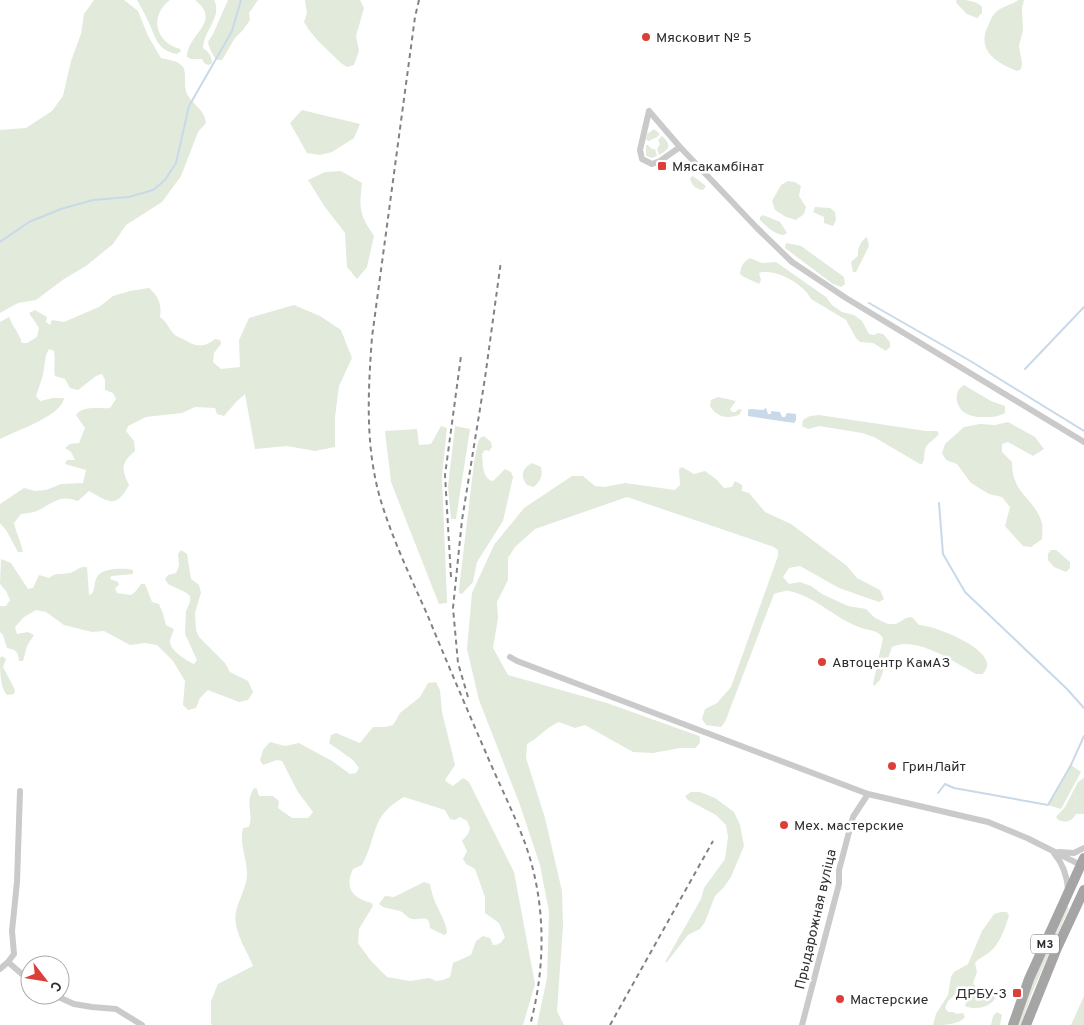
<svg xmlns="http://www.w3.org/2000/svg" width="1084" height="1025" viewBox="0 0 1084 1025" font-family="Overpass,sans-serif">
	<rect width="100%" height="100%" fill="#fff"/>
	<!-- green -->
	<path fill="#e2eadb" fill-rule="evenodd" d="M94 0H124L138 11 148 36 161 58C168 60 178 60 183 67 187 73 183 86 187 94 193 105 205 110 206 123L198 132 181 176 162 202 126 225 113 244 86 266 64 279 36 300 18 303 0 313V130L26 128 52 111 63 96 71 61 81 34 84 14Z
		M137 0H170C149 16 155 42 180 49L181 51 177 54C156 50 156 37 148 21 145 14 141 7 137 0Z
		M195 0H214C223 16 203 32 203 48 208 51 212 56 212 63L209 65 205 64 202 59H191L187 57C187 34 223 22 195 0Z
		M228 0H258L249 13 250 20 243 30 235 38 222 60H216C213 54 209 49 208 42L213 34Z
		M305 0H360L364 8 356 36 359 51 354 65 347 67 341 63 319 42 309 30 304 22 307 13Z
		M956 0C966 0 976 0 982 7V13L977 18 967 14 957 4Z
		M1018 0H1024L1022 8 1023 30 1019 46 1022 63 1021 69 1017 71C998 63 977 52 987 28 990 22 992 15 997 11 1003 6 1012 5 1018 0Z
		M302 110 360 124 354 138 332 152 320 155 307 153 290 123Z
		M654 129 660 134 656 138 652 139 650 141 646 140 647 134Z
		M662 136C671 144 671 149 659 155L657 149 660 144 658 140Z
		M646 145H648L652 149H655L657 156 652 158 646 156Z
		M341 171 362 183C359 208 359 214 374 236L367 267 357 279 347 267 345 233 325 207 308 180 325 172Z
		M693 176 706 186 703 190C697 190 691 185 690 178Z
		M788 181 795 182 801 186 799 196 806 207 804 214 796 220 786 217 775 210 772 201 781 185Z
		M815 207 830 208 835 212 836 220 833 226 824 223V217L813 212Z
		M763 215 780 222 787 233 784 235C774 234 767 227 760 220V217Z
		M867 237 869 246 856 272H853L851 262 858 256C857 249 861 240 867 237Z
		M786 243 801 246 844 277 845 284 841 287 833 284 785 248Z
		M750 258 762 263 776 262 826 297 832 305 842 312 854 315 862 321 869 334 874 335 878 333 883 334 890 342V347L886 351 873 343 860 342 856 338 846 320 811 299C804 284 775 268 759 273L761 280 759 284 744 277 740 274C741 266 743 262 750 258Z
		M149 288C159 297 162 305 160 317 167 322 168 327 173 333 175 336 179 337 183 339 195 346 203 349 215 339L220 340 221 344 214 353 213 362 221 369 240 367 239 340 249 318 294 305 320 316 341 330 352 358 339 386 335 417V447L315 451 287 446 255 449 245 394 237 401 224 416 217 414 215 408 195 407 182 413 146 417 128 426 126 431 134 441 135 451C121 463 121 468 129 485 116 509 109 502 89 491L78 501C59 494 53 503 37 511 32 513 26 513 21 514L14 523C16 533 21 542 23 552H18L6 530 0 523V504L24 488 35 491 46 490 61 484 83 483 86 470 65 464 67 460H75L71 452 65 448 70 444 79 443 85 428 76 415C83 405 99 409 110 408L116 399 113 393 105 390V380L102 374 96 376 78 390 70 388 65 379 55 376C53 367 56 360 54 351L49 349 46 355 43 375 36 396 40 401 53 398H64C62 416 15 431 0 439V322L9 317C13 327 19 333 22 343H27L37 337 39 328 29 313 35 310 47 317 46 322 50 325 52 320 64 322 99 307 113 296 130 291Z
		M964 385 991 401 1005 406V413C1000 416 997 416 991 417 982 417 975 418 967 414 956 409 952 392 964 385Z
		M718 397 736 401 730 409 732 412H735L739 409 742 410 739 415C726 419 717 417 710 406L711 400Z
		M819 415 926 431H937L939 434C935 439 929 442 926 447 923 453 926 458 922 464H920L874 437 862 433 819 426 808 429 802 426 803 420 810 416Z
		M1008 422 1035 437 1044 449 1033 456 1008 442 1002 444V452L1012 462C1012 495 1034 497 1042 523 1043 527 1042 534 1042 539L1031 547 1023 546 1005 526 1010 507 1002 497 989 494 971 483 957 464 946 460 942 453 945 444 964 427 980 424 995 425Z
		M441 426 447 428 442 476 447 603 439 604 391 482 385 431 417 429 419 445 431 444Z
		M455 426 470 429 456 519H451L448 487Z
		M484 436 491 442 492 447 489 451 485 450 482 454C483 464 482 479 493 481L505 469 511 472 513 477 503 521 477 562 473 582 462 594 459 593V589L474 463 478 442 480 438Z
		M532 463 541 467C543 476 541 480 534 487L527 485C520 477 522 468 532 463Z
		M682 467 694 474 705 471 716 479 724 488 732 487 735 481 742 485V491L749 493 765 512 791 524 847 566 857 578 880 590 884 599 879 602 839 588 800 566 789 568 783 577 789 584 800 582 811 586 822 594 848 606 866 609 875 618 888 624H896L906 618 912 617 919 625C935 626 984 645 987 663 988 668 985 670 983 674H976C954 662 916 635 892 647L880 680 874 686 873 684 883 638C877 629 868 631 859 627 834 618 817 597 789 591 785 590 779 593 774 594L725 722 721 727 706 725 702 719 705 709 717 703 731 687 778 556V550L774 547 627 497 535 529 515 547 508 558V580L497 602 498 618 493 648 508 675 607 703 699 736C701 742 700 744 695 748H680L653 753 633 752 585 725 575 728 559 722C546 727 539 738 527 744L526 758 545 818 562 891 563 926 557 1011 564 1025H537L547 978 549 912 540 865 520 805 479 700 467 649 472 593 494 545 524 508 572 476H583L595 486 604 487 625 483 675 490 680 485 679 469Z
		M181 550 187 554 191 579 199 585 201 593 195 613 196 630 199 637 225 663 230 672 248 681 253 692 248 700 239 702 208 690 200 698 196 708 188 710 183 705 185 681 173 661 157 645 145 643 130 645 104 631 92 632 64 625 46 612 36 610 24 617 15 627 17 634 28 632 34 635 27 646 23 661H19C18 652 17 650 7 648L3 635 0 632V606H6L10 600 6 591 0 584 1 559 11 563 28 589 33 588 39 575 49 578C56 572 60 575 69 573 76 572 78 566 87 567L89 595 92 594C95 589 94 584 96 579 100 567 124 568 133 570V574L111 576 110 579 118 582 119 585 115 588 117 593 131 595 136 591 141 584H145L152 602 159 604 163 614 166 625 174 629C173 633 170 638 170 642 170 650 187 661 194 664L197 660 185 634 186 611 190 602V596L185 592 168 584 165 579 168 575 176 573 179 566 178 554Z
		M1051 550H1056L1070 562V568L1066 572 1054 567 1048 560V554Z
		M2 656 6 659 3 667 15 690 14 694 7 695C0 688 0 669 0 658Z
		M436 682 440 690 442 712 455 765 445 780 448 783 453 786 463 778 469 782 514 872 535 984 523 1025H212L211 1023V1001L218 984 253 966C247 950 232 930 236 912 238 900 247 887 247 874 247 859 239 843 243 828L249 827C254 810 244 805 254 788L257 789 259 796H273L279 801 278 808 292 818H308L313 812 298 792 282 761 277 760 263 765 260 760 263 750 270 742 285 746 299 743 332 761 350 774 356 773 359 768 353 760 329 743 331 735 336 733 360 743 373 727H385L393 725 400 713 420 697 428 683ZM404 797 445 810 450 819 455 820 460 817 467 821 470 828 468 834 462 841 467 851 463 859 466 864 475 869 485 897V913L499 923 505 937C502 942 499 945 493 945L490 938 483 936 476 941 471 955 453 963 450 977 443 980 436 981 429 978 410 981 387 977 371 961 358 943 359 929 373 906 372 903C353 899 344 888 353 869L362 865C378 835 370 816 404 797Z
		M1071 765 1081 772 1061 809 1048 805Z
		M1084 778V814H1076C1071 822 1067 823 1058 820L1056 817 1065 807 1078 782Z
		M691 792H700L715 798 734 812 740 825 744 846 731 877 724 887 715 896 705 922 700 929 688 935 667 962H665L701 899 704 888 725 859 728 837 726 825 716 815 688 800 685 796Z
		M424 882 430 884C431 889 432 894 434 899 438 911 446 920 447 933L444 935 430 928C429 913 421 921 412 919 408 918 406 915 402 912 394 908 385 910 379 904L385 896 394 897Z
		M1066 906 1069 908 1032 993 1021 1025H1017L1027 994Z
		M1001 912H1007L1009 916C1005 928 1000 943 991 951 985 956 980 957 975 963L977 972 973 983 977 989 992 991 996 993C996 1007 975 1011 965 1006L966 1001 971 992 969 988H963L948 1001 945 1008 948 1012H953L957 1014 963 1013 965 1017C958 1025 945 1025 933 1025L936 1014 948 995 951 977 954 972 968 964 982 931 994 914Z
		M1084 996V1025H1071Z
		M997 1012 1002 1015 1000 1025H991L993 1016Z"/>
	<!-- water -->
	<path fill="#c8d9e9" d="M766 408 768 414H771V411L780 412 782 417H785L787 413 796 414V420L794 423 748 416V410L751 409 763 410Z"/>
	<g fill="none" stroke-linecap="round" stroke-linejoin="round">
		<!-- stream -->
		<path stroke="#c8d9e9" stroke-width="2" d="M0 242 29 222 61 209 93 200 129 197 153 190 165 180 176 163 189 106 232 31 241 0
			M869 303 972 362 1084 431
			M1025 369 1084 307
			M939 503 943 554 965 592 1067 689 1084 708
			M938 793 945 784 954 788 1048 805 1071 765 1084 736"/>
		<!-- street -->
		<path stroke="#cacaca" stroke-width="6" d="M649 111 680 147 757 228 792 262 846 298 1084 442
			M649 111 640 150 642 159 652 164 660 161 680 147
			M510 657 517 661 868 794 988 822 1027 838 1083 866
			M20 791 17 882 12 931 14 954 8 962 30 981
			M1059 852 1074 853 1084 848
			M1054 853C1063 864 1067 875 1068 889
			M0 969 8 962
			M54 995 74 1004 92 1007 116 1009 142 1025
			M802 1025 839 884V870L853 817 868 794"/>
		<!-- primary -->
		<path stroke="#a5a5a5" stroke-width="10" d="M1013 1025 1029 979 1084 858
			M1026 1025 1057 948 1084 890"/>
		<!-- rail -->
		<path stroke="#828282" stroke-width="2" stroke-dasharray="5 4" stroke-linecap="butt" d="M419 0 415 17 372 337C368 392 365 445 380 498 392 538 410 576 427 614 446 660 466 707 486 753 499 784 515 815 526 846 546 903 546 967 530 1025
			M451 577 445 475 461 356
			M468 697 458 663 453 608 462 520 485 378 501 261
			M610 1025 713 841"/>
	</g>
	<!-- markers -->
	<g fill="#db3f38" stroke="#fff" stroke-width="2">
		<circle cx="646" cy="37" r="5"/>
		<rect x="657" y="161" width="10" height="10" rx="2.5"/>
		<circle cx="822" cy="662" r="5"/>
		<circle cx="892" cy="766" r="5"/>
		<circle cx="784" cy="825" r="5"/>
		<rect x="1012" y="988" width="10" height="10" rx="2.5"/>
		<circle cx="840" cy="999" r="5"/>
	</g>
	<g text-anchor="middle" stroke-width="5" stroke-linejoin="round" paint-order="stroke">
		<!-- shield labels -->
		<rect fill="#fff" stroke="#6c6c6c" stroke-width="1" x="1031" y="934.5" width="28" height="19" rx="4"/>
		<g font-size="12" font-weight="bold" fill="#2d2d2d">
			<text x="1045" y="948">М3</text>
		</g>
		<!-- poi labels -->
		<g font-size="14" fill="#2d2d2d" stroke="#fff" text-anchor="start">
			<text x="656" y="42">Мясковит № 5</text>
			<text x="672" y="171">Мясакамбінат</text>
			<text x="832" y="667">Автоцентр КамАЗ</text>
			<text x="902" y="771">ГринЛайт</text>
			<text x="794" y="830">Мех. мастерские</text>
			<text x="1007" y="998" text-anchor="end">ДРБУ-3</text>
			<text x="850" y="1004">Мастерские</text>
		</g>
		<!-- street labels -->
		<g font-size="14" fill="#2d2d2d" stroke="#fff">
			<text transform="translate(815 919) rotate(-77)" y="5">Прыдарожная вуліца</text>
		</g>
	</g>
	<!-- north arrow -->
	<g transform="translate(45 980) rotate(121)"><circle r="24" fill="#ffffff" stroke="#ababab"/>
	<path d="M0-4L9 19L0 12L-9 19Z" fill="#db3f38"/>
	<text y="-8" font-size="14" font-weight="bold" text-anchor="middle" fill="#2d2d2d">С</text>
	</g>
</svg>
